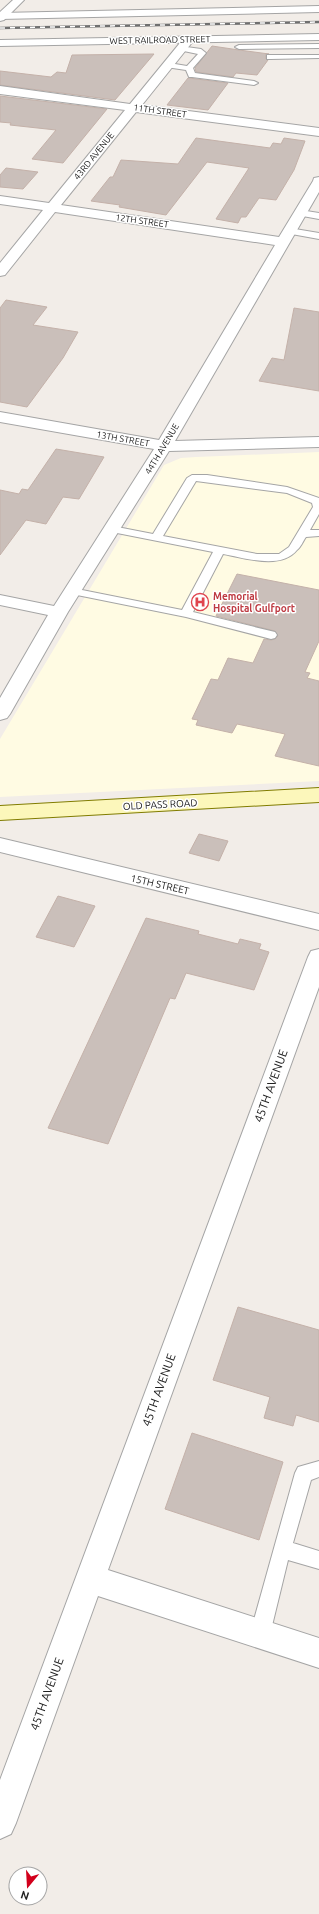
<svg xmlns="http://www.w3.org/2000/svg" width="319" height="1914" viewBox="0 0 319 1914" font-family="Ubuntu,sans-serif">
	<rect width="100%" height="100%" fill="#f2ede8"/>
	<!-- education -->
	<path fill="#fffbe3" d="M319 452V781L0 797V739L164 465 181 458 196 457Z"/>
	<!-- building -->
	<path fill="#cabfba" stroke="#c4b1a9" d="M212 46 239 50 269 54H266V59L268 60 257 75 236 73 233 77 196 72 195 68Z
		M154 54 115 100 0 85V71L51 77 57 72 66 73 72 55Z
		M188 78H189L228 83 208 110 167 105Z
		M0 96 107 109 63 163 32 159 56 130 10 125 11 123 0 122Z
		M196 138 270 148 273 143 281 144 284 138 305 141 294 170 276 200 259 198 246 217H241L238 223 216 219 249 168 207 162 166 215 119 207 120 205 91 201 110 177H113L121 160 178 164Z
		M6 168 38 172 23 189 0 187V175Z
		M6 300 47 307 33 325 78 332 63 358 27 407 0 402V308Z
		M294 308 319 312V391L259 381 272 358 284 360Z
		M56 449 104 457 79 499 63 497 46 524 26 520 0 555V490L19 494 22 489 28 490Z
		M237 574 319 590V641L305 672 310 673 307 678 319 681V766L275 756 285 734 237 724 232 733 196 725 198 720 192 719 211 679 218 680 228 658 253 663 264 639 271 640 275 639 278 636 275 631 216 616Z
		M199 834 228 841 219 861 189 853Z
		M58 896 95 906 74 947 36 937Z
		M146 918 199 931 198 934 238 944 240 939 261 944 259 949 269 952 254 990 186 973 175 999 170 998 108 1144 48 1128Z
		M238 1307 319 1330V1422L296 1415 293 1426 264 1418 270 1397 213 1380Z
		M192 1433 283 1462 259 1540 165 1509Z"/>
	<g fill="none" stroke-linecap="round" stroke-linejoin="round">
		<!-- service casing -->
		<g stroke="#a5a5a5" stroke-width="2">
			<path id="service" d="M319 44V48L239 49 235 47 239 45Z
				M179 46 201 49 206 53 193 68 195 73 254 81 258 83 254 85 192 77H189L186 70 166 67V63H169L187 66 198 54 179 50Z
				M267 55H319V58L270 59H267Z
				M300 210 319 213V219L297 215V211Z
				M289 228 319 233V239L286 233 285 231Z
				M192 475H207L287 487 319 498V514L310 530H319V536L306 537C303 541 301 547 297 550 281 570 245 558 223 554L193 612 275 632 277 635 275 638 271 639 186 617 72 594 66 591 72 588 182 610 213 552 112 532 107 529 112 526 153 534 187 478ZM196 481 287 493 312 503 313 507 289 547 279 554H257L163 536Z
				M319 1461V1477L311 1480 293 1543 319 1551V1569L288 1560 270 1634 267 1641 260 1644 253 1641 250 1634 295 1473 298 1467Z"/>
		</g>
		<!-- minor casing -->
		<g stroke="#a5a5a5" stroke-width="2">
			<path id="minor" d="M319 6V12L0 19V13Z
				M188 37 194 40 142 105 319 128V136L136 112 61 205 279 237 313 181 314 178 319 177V192L175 441 319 437V447L169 451 68 612 10 714 7 718 0 720V698L48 615 0 605V595L54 606 154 449 0 422V412L159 440 275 245 55 212 5 275 0 276V263L43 210 0 204V196L49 203 125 110 0 94V86L130 104 184 38Z
				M0 838 319 914V930L0 852Z
				M319 949V987L108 1570 319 1638V1668L98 1596 16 1823 11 1834 0 1839V1780L308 957 311 951Z"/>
		</g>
		<!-- tertiary casing -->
		<g stroke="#a5a5a5" stroke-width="2">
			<path id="tertiary" d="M13 0H24L4 20 0 21V12Z
				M319 34V40L0 46V40Z"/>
		</g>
		<!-- secondary casing -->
		<g stroke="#807c01" stroke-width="2">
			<path id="secondary" d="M319 788V802L0 820V806Z"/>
		</g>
		<!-- service -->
		<use href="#service" fill="#fff" fill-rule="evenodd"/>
		<!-- minor -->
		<use href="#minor" fill="#fff" fill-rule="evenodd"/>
		<!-- tertiary -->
		<use href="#tertiary" fill="#fff" fill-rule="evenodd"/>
		<!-- secondary -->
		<use href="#secondary" fill="#fcf7bb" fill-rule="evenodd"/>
		<!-- rail casing -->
		<g stroke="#6f6f6f" stroke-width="2.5">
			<path id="rail" d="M0 28 319 22"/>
		</g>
		<!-- rail -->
		<use href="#rail" stroke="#fff" stroke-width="1.5" stroke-dasharray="5" stroke-linecap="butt"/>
	</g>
	<!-- icons -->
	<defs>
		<g id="hospital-ring" transform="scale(0.9)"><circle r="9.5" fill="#fff" stroke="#e0444e" stroke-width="1.5"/><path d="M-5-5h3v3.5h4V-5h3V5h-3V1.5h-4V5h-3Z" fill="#e0444e"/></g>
	</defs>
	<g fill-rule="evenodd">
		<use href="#hospital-ring" x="200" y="602"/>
	</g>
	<g text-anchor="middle" stroke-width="3" stroke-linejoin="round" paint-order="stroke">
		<!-- far-street labels -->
		<g font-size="9" fill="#212121" stroke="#fff">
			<text transform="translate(160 40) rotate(-1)" y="3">WEST RAILROAD STREET</text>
			<text transform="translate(160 111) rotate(8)" y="3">11TH STREET</text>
			<text transform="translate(94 156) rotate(-51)" y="3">43RD AVENUE</text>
			<text transform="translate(142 221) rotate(8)" y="3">12TH STREET</text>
			<text transform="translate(123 439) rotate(10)" y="3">13TH STREET</text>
			<text transform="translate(162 449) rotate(-59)" y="3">44TH AVENUE</text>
		</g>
		<!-- health labels -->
		<g font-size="10" font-weight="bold" fill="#be3a42" stroke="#fff" text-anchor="start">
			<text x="213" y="600">Memorial<tspan x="213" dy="12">Hospital Gulfport</tspan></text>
		</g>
		<!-- street labels -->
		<g font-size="10" fill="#212121" stroke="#fff">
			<text transform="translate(160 804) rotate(-3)" y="4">OLD PASS ROAD</text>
			<text transform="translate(160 884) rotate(13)" y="4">15TH STREET</text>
		</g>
		<!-- near-street labels -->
		<g font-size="12" fill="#212121" stroke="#fff">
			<text transform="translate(271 1086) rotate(-70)" y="4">45TH AVENUE</text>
			<text transform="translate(159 1390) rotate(-70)" y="4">45TH AVENUE</text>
			<text transform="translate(47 1694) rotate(-70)" y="4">45TH AVENUE</text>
		</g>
	</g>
	<!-- north arrow -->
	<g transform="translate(28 1886) rotate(198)"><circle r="19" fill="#ffffff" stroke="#a6a6a6"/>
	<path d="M0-3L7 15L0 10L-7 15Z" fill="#d2001c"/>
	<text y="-6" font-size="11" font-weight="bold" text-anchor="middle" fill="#212121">N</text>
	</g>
</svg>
